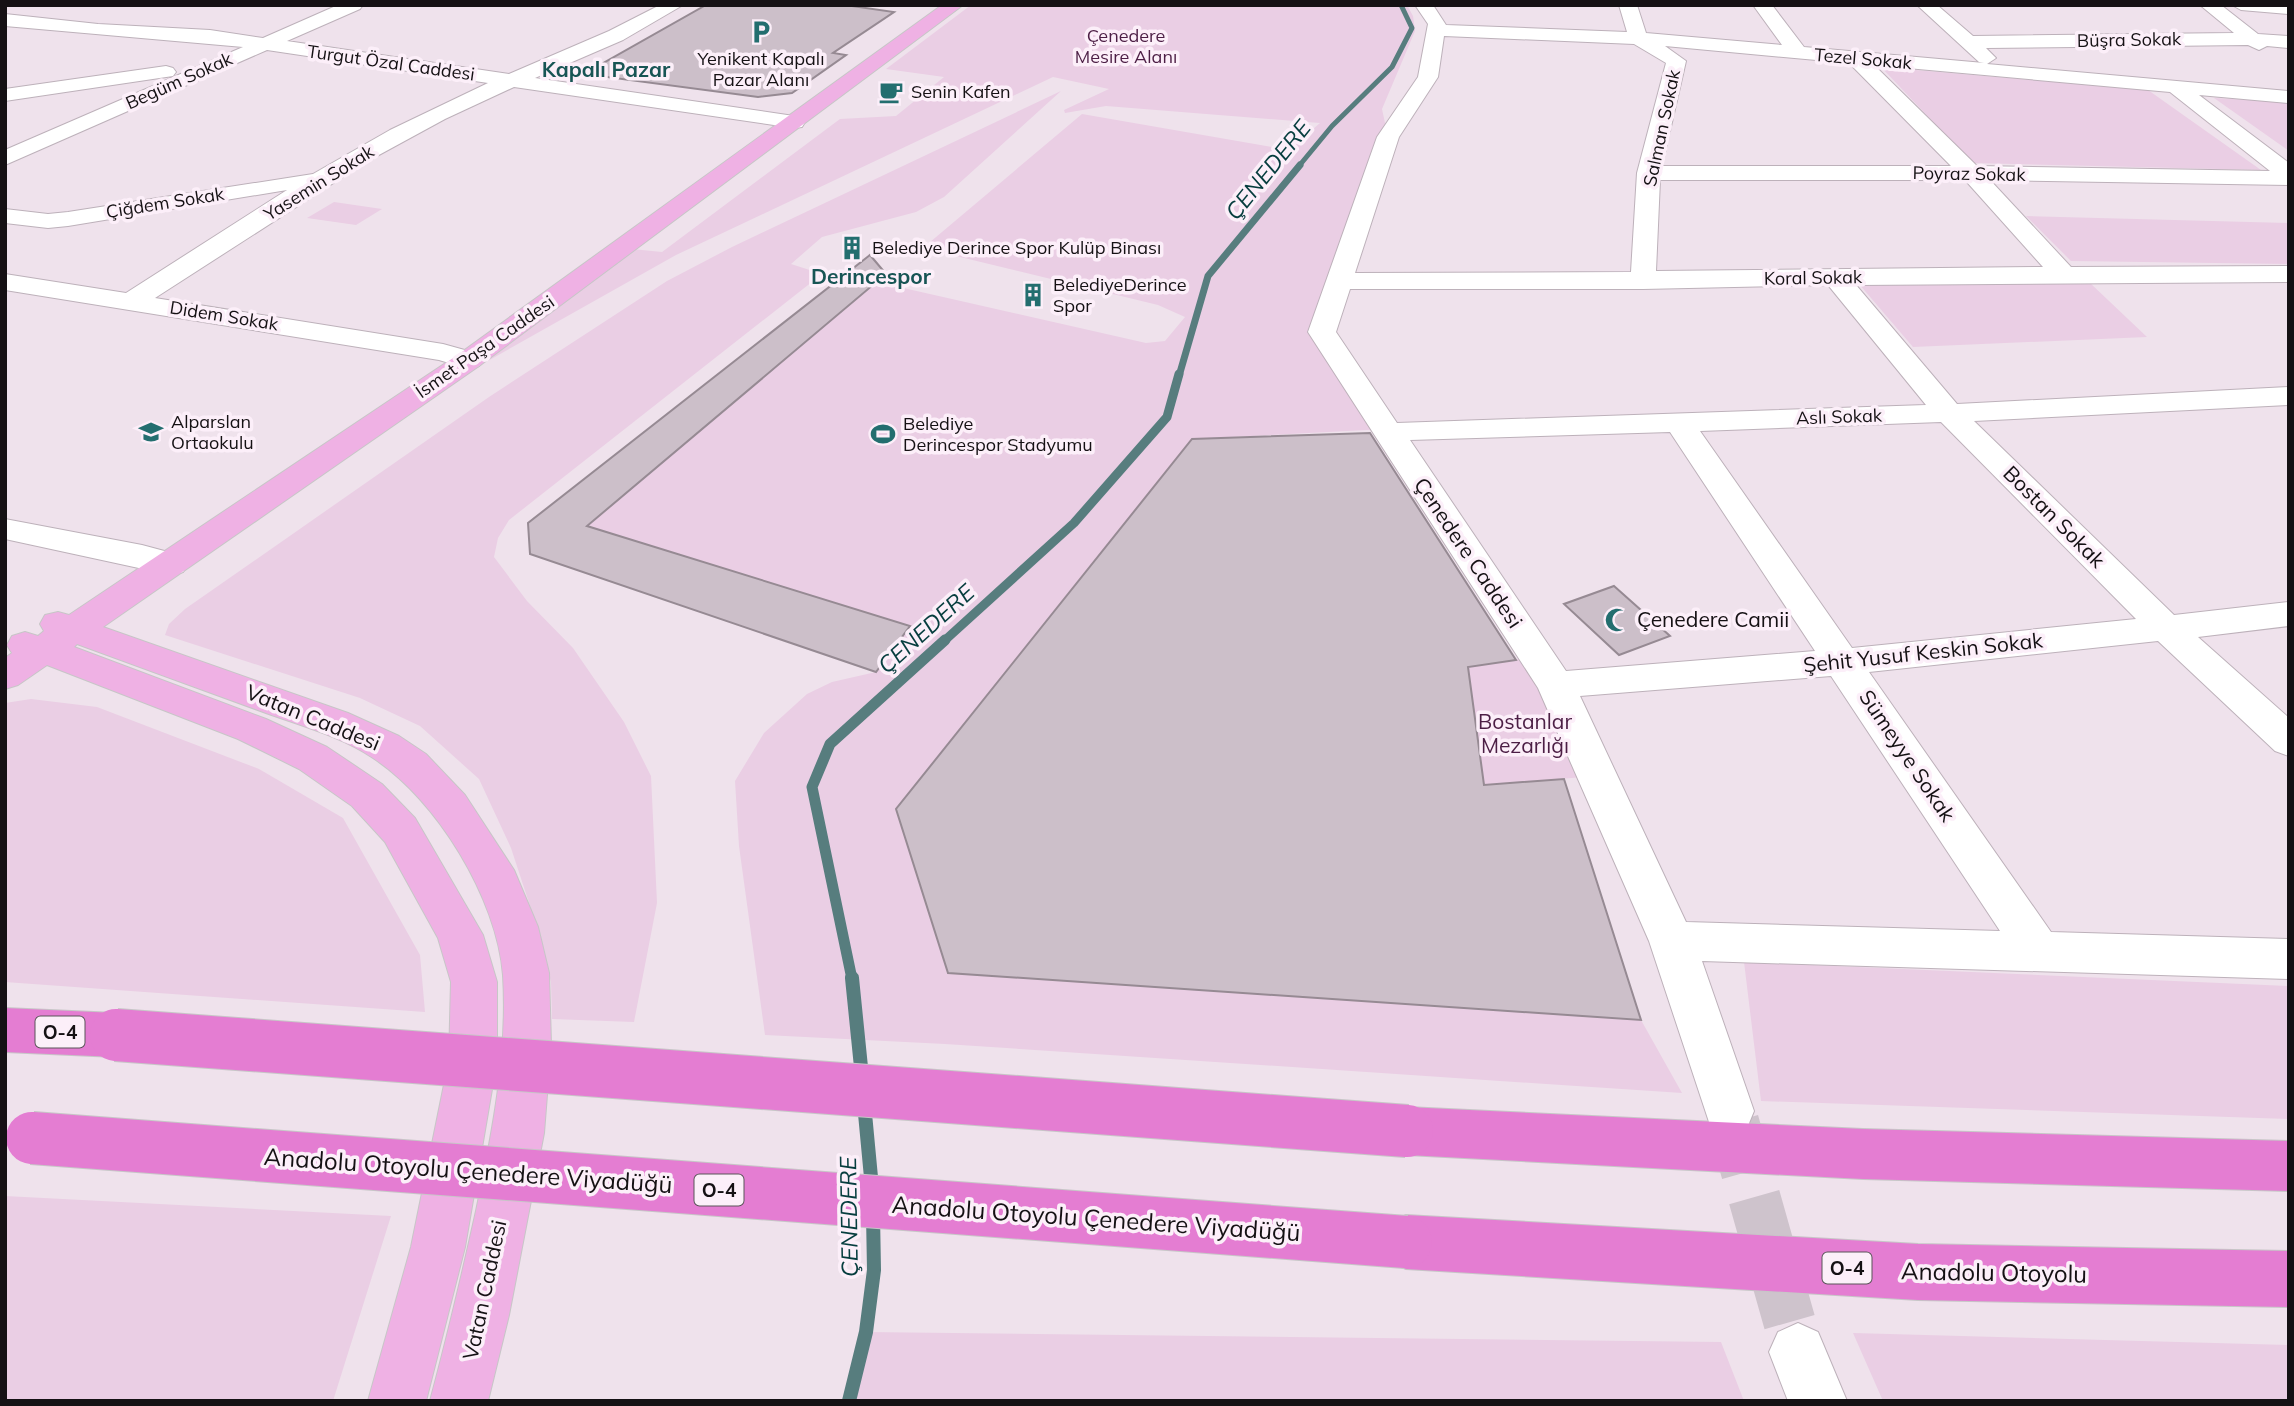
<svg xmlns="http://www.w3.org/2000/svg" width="2294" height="1406" viewBox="0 0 2294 1406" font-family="Mulish,sans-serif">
	<rect width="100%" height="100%" fill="#efe2ec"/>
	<!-- green -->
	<path fill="#eacee4" d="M971 5H1407L1413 16 1415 31 1382 109 1388 137 1322 332 1386 429 1192 439 896 810 949 973 1641 1020 1682 1093 945 1044 765 1035 739 846 735 781 764 733 807 694 832 682 876 672 909 627 587 526 877 282 1146 343 1165 341 1185 317 1158 305 923 248 1082 114 1289 150 1320 123 1106 106 1065 113 1064 110 1109 89 1053 77 676 255 486 362 632 249 662 252 840 119 896 116 944 77 886 69Z
		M1881 67 2148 90 2261 170 1972 163Z
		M1061 91 944 197 916 212 822 237 791 264 822 274 509 520 498 538 494 557 527 601 573 648 624 722 651 776 657 903 634 1022 552 1019 551 982 535 921 511 848 479 779 420 726 360 698 165 635 169 624 185 609 489 397 667 281 732 247Z
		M2214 98 2289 102V151Z
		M334 202 382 209 356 225 307 218Z
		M2026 216 2289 223V264L2071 261Z
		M2089 282 2147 337 1913 347 1859 284Z
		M1537 656 1597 776 1484 785 1468 667Z
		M31 699 97 707 259 769 343 818 420 955 425 1012 5 982V703Z
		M1744 962 2289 986V1119L1761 1101Z
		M5 1196 391 1216 333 1401H5Z
		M866 1332 1721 1342 1744 1401H849Z
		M1853 1333 2289 1345V1401H1883Z"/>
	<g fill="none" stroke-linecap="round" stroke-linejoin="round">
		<!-- stream-far4 -->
		<path stroke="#577d7e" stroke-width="5" d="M1299 166 1332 126 1392 67 1412 28 1401 5"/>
		<!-- stream-far3 -->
		<path stroke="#577d7e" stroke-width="7" d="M1179 376 1208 276 1300 165"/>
		<!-- stream-far2 -->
		<path stroke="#577d7e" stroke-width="9" d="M943 642 1074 523 1167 417 1179 374"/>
		<!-- stream-far1 -->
		<path stroke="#577d7e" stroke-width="11" d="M852 979 812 787 830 744 945 640"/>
		<!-- stream -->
		<path stroke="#577d7e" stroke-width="14" d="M852 978 862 1077
			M864 1103 872 1188
			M849 1401 866 1332 874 1270 873 1215"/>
	</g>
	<!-- building -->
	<path fill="#ccbfc9" stroke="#968a93" stroke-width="2" d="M706 5H845L894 12 833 53 846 55 792 93 758 97 584 74Z
		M870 255 886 274 587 526 910 626 876 672 530 554 528 523Z
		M1370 433 1516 660 1468 667 1484 785 1564 779 1641 1020 948 973 896 809 1192 439Z
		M1614 586 1670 636 1619 655 1564 604Z"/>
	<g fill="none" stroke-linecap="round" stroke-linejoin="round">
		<!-- minor-tunnel -->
		<path stroke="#cec3cc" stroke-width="52" stroke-dasharray="52 26" stroke-linecap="butt" d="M1733 1122 1798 1352"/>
		<!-- minor casing -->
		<g stroke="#bdb1ba" stroke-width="2">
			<path id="minor" d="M338 5H363L360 9 287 41 509 74 609 31 660 5H683L623 40 535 78 794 116 802 117 805 122 802 127 794 128 514 87 445 119 366 162 155 298 443 344 479 354 483 360 479 366 469 369 439 360 5 290V274L126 293 287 190 68 226 48 228 5 223V209L48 214 68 212 313 174 390 130 488 83 267 50 5 165V150L243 47 5 26V14L98 24 210 30 263 38Z
				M1415 5H1433L1446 25 1627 32 1619 5H1637L1646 33 1782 45 1753 5H1772L1804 47 1984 63 1979 62 1917 5H1937L1973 36 2234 33 2200 5H2221L2258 34 2289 36V48L2267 46 2259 50 2248 45 1986 48 1996 58 1987 64 2289 91V103L2199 95 2289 163V185L1990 180 2071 267 2289 266V282L1856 285 1957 404 2289 387V405L1974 421 2174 615 2289 602V626L2198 637 2289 718V756L2275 751 2158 641 1869 672 2051 932 2289 939V979L1702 961 1754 1111 1747 1128 1729 1135 1711 1128 1649 941 1538 688 1308 332 1377 137 1418 77 1428 24ZM1444 36 1634 44 1666 63 1637 173 1631 272 1355 273 1399 137 1438 77ZM1665 46 1849 63 1951 166H1662L1686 61ZM1874 65 2170 92 2270 171 1977 166ZM1660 180H1965L2043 267 1656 271ZM1828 285 1926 405 1397 423 1336 332 1350 289H1643ZM1941 422 2136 619 1852 648 1700 431ZM1670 432 1815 651 1566 671 1410 440ZM1831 676 2000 931 1686 922 1580 696Z
				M2232 5H2289V14L2241 10Z
				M166 66 173 68 176 72 173 76 5 101V89Z
				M5 519 142 545 183 556 188 564 183 572 171 575 5 539Z
				M1798 1323 1818 1332 1847 1401H1788L1769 1352 1778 1332Z"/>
		</g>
		<!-- major casing -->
		<g stroke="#c7c6c7" stroke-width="2">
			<path id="major" d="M942 5H963L479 366 103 627 348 713 399 736 426 754 465 795 514 870 538 927 549 973 551 1044 544 1133 509 1315 488 1401H430C447 1338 462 1274 476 1211 492 1134 508 1054 503 975 497 898 437 800 373 758 342 737 302 726 266 713 203 690 140 667 77 644L74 647 266 719 327 747 382 784 415 818 483 935 497 982V1060L465 1247 426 1401H368L411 1247 449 1060 451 982 438 938 385 842 352 806 299 769 238 739 47 665 18 685 5 689V658L12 653 7 645 12 636 25 632 38 636 44 631 40 624 45 615 58 612 69 615 459 354Z"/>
		</g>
		<!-- highway casing -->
		<g stroke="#c7c6c7" stroke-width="2">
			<path id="highway" d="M5 1008 116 1013 133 1020 140 1035 133 1050 116 1057 5 1052Z
				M1407 1107 1863 1129 2289 1141V1191L1863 1179 1407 1155 1389 1148 1382 1131 1389 1114Z
				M1406 1215 1918 1244 2289 1251V1307L1918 1300 1406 1269 1387 1261 1379 1242 1387 1223Z"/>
		</g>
		<!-- minor -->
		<use href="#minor" fill="#fff" fill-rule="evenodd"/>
		<!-- major -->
		<use href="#major" fill="#efb1e4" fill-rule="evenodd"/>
		<!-- highway -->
		<use href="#highway" fill="#e47dd2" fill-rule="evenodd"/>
		<!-- highway-bridge casing -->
		<g stroke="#c7c6c7" stroke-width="54" stroke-linecap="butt">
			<path id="highway-bridge" d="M116 1035 1407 1131
				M32 1138 1406 1242"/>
		</g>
		<!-- highway-bridge -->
		<use href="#highway-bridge" stroke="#e47dd2" stroke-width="52"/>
	</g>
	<!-- icons -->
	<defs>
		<g id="parking-bare" transform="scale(1.89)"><path d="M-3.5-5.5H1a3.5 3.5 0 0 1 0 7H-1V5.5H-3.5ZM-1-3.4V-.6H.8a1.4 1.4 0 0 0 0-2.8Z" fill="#236e6f" stroke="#fceff9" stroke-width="2.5" paint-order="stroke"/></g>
		<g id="cafe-bare" transform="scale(1.89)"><path d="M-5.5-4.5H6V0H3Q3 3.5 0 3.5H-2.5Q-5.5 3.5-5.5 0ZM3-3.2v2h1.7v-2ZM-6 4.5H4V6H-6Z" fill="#236e6f" stroke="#fceff9" stroke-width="2.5" paint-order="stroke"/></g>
		<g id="building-bare" transform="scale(1.89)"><path d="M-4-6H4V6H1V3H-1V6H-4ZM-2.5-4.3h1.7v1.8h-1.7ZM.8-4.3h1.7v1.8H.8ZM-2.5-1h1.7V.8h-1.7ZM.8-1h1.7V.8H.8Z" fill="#236e6f" stroke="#fceff9" stroke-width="2.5" paint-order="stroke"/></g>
		<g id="school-bare" transform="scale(1.89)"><path d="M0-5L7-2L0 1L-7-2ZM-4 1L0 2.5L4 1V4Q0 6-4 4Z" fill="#236e6f" stroke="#fceff9" stroke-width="2.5" paint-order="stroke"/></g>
		<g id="stadium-bare" transform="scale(1.89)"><path d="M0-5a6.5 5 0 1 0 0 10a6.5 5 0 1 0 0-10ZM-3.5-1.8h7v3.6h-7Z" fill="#236e6f" stroke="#fceff9" stroke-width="2.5" paint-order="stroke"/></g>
		<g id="mosque-bare" transform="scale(1.89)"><path d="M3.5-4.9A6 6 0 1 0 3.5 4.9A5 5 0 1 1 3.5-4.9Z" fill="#236e6f" stroke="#fceff9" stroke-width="2.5" paint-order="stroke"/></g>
	</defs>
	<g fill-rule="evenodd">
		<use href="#parking-bare" x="761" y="32"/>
		<use href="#cafe-bare" x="891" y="92"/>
		<use href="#building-bare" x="852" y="248"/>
		<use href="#building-bare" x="1033" y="295"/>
		<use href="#school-bare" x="151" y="432"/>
		<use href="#stadium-bare" x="883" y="434"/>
		<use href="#mosque-bare" x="1617" y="620"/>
	</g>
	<g text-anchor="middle" stroke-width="7" stroke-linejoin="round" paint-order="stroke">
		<!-- far-park labels -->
		<g font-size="18" fill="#4c1e45" stroke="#fceff9">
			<text x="1126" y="42">Çenedere<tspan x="1126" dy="21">Mesire Alanı</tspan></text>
		</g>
		<!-- far-street labels -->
		<g font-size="18" fill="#151114" stroke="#fceff9">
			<text transform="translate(2129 40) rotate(-1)" y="6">Büşra Sokak</text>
			<text transform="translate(1863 59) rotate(5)" y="6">Tezel Sokak</text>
			<text transform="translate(391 63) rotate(8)" y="6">Turgut Özal Caddesi</text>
			<text transform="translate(179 81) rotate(-24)" y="6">Begüm Sokak</text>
			<text transform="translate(1662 128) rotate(-78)" y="6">Salman Sokak</text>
			<text transform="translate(1969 174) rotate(1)" y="6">Poyraz Sokak</text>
			<text transform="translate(319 183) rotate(-32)" y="6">Yasemin Sokak</text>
			<text transform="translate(165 203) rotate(-9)" y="6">Çiğdem Sokak</text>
			<text transform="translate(1813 278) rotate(-1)" y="6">Koral Sokak</text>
			<text transform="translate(224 316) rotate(9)" y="6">Didem Sokak</text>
			<text transform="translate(485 347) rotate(-35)" y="6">İsmet Paşa Caddesi</text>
			<text transform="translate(1839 417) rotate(-2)" y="6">Aslı Sokak</text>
		</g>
		<!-- far-poi labels -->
		<g font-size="18" fill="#151114" stroke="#fceff9" text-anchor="start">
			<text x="761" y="65" text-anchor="middle">Yenikent Kapalı<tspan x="761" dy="21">Pazar Alanı</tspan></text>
			<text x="911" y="98">Senin Kafen</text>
			<text x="872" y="254">Belediye Derince Spor Kulüp Binası</text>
			<text x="1053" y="291">BelediyeDerince<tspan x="1053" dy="21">Spor</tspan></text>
			<text x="171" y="428">Alparslan<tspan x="171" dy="21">Ortaokulu</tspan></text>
			<text x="903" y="430">Belediye<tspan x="903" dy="21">Derincespor Stadyumu</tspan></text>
		</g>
		<!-- shield labels -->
		<g fill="#fceff9" stroke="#5a5459" stroke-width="2">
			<rect x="35.5" y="1016.5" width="49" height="31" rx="5"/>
			<rect x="694.5" y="1174.5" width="49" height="31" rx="5"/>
			<rect x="1822.5" y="1252.5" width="49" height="31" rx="5"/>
		</g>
		<g font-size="19" font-weight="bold" fill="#151114">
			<text x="60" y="1039">O-4</text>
			<text x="719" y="1197">O-4</text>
			<text x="1847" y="1275">O-4</text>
		</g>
		<!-- far-quarter labels -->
		<g font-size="21" font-weight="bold" fill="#185555" stroke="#fceff9">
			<text x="606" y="77">Kapalı Pazar</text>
			<text x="871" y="284">Derincespor</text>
		</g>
		<!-- street labels -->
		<g font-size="21" fill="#151114" stroke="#fceff9">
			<text transform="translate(2054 517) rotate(45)" y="7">Bostan Sokak</text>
			<text transform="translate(1468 553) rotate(56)" y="7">Çenedere Caddesi</text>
			<text transform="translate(1923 653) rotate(-6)" y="7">Şehit Yusuf Keskin Sokak</text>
			<text transform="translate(313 718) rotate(22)" y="7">Vatan Caddesi</text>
			<text transform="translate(1907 756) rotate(56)" y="7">Sümeyye Sokak</text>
			<text transform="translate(485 1290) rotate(-78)" y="7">Vatan Caddesi</text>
		</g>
		<!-- poi labels -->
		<g font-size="21" fill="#151114" stroke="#fceff9" text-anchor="start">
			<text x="1637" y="627">Çenedere Camii</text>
		</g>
		<!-- park labels -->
		<g font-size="21" fill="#4c1e45" stroke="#fceff9">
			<text x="1525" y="729">Bostanlar<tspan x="1525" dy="24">Mezarlığı</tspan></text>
		</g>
		<!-- water labels -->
		<g font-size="23" font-style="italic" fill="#063d3e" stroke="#fceff9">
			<text transform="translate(1268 170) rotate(-51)" y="8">ÇENEDERE</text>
			<text transform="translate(926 629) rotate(-42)" y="8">ÇENEDERE</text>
			<text transform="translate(849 1217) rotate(-91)" y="8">ÇENEDERE</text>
		</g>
		<!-- near-street labels -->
		<g font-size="24" fill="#151114" stroke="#fceff9">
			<text transform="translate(468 1171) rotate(4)" y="8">Anadolu Otoyolu Çenedere Viyadüğü</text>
			<text transform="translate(1096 1219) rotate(4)" y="8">Anadolu Otoyolu Çenedere Viyadüğü</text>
			<text transform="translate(1994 1273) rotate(1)" y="8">Anadolu Otoyolu</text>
		</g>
	</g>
	<!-- border -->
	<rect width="2294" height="1406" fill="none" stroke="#151114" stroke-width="14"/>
</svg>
